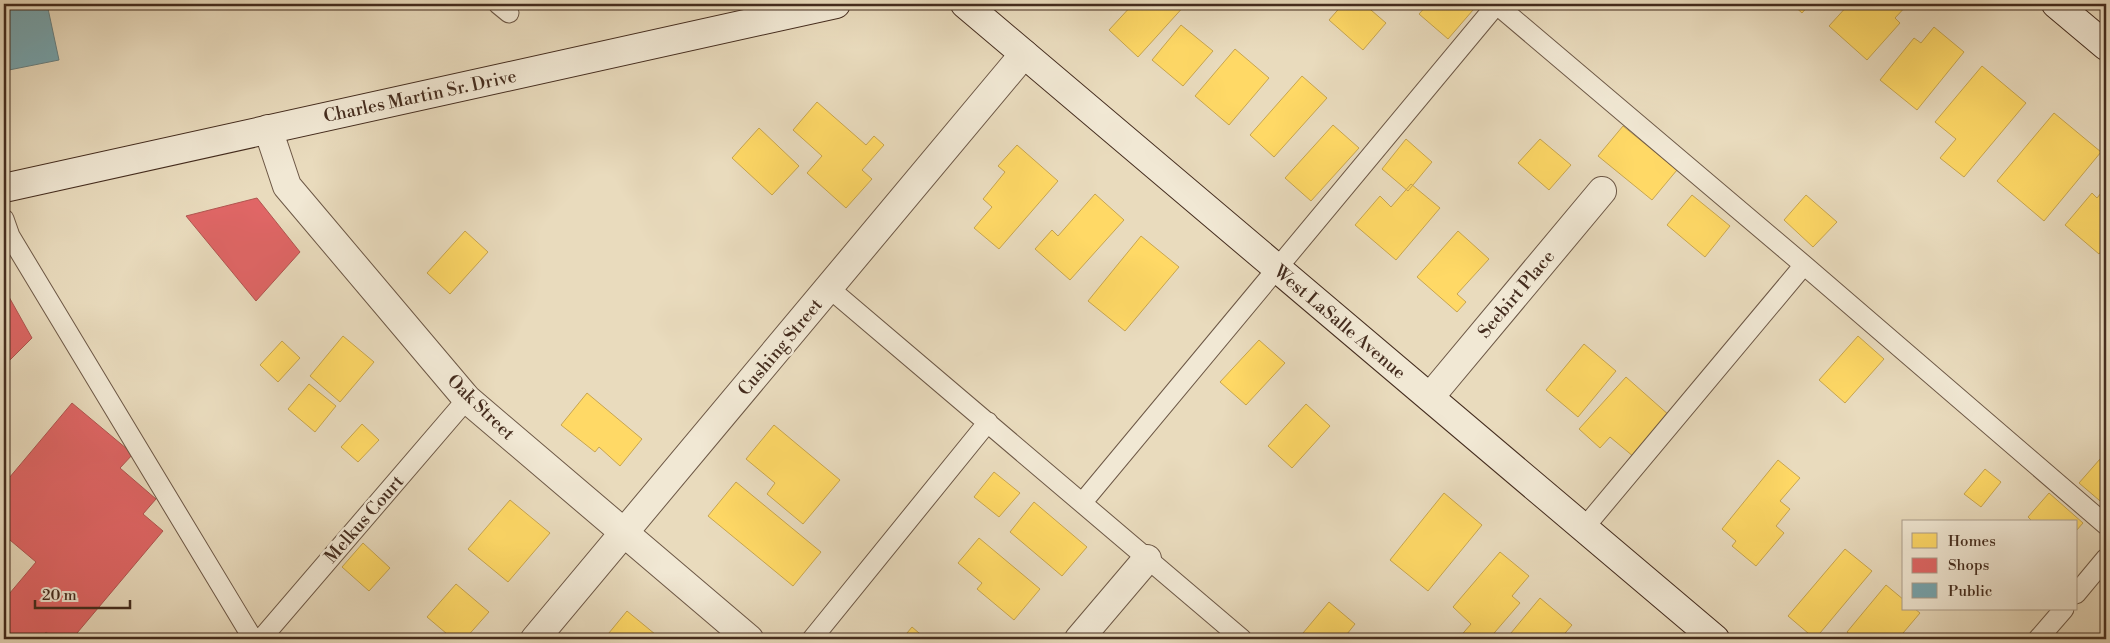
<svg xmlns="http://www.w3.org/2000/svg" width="2110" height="643" viewBox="0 0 2110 643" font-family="'Libre Bodoni',serif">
	<rect width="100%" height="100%" fill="#e9dbbd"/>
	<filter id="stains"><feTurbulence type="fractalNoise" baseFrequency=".004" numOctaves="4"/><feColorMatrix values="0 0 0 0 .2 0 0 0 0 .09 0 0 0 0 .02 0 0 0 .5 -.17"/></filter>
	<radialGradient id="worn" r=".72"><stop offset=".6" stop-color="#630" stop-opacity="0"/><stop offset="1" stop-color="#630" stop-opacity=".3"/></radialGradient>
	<!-- homes -->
	<path fill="#ffd966" stroke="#c7a550" d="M1133 4H1186L1138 57 1109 30Z
		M1343 4H1364L1386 23 1363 50 1329 20Z
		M1428 4H1466L1473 10 1448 39 1419 14Z
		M1792 4H1810L1802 13Z
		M1849 4H1908L1895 18 1900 23 1867 60 1829 26Z
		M1181 25 1213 51 1183 86 1152 60Z
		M1934 27 1964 52 1917 110 1880 80 1914 38 1921 43Z
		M1235 49 1269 78 1229 125 1195 96Z
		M1982 66 2026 103 1964 177 1940 158 1956 139 1935 122Z
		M1302 76 1327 98 1274 157 1250 135Z
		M817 102 866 145 874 136 884 145 862 170 872 179 846 208 807 173 822 156 793 130Z
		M2054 113 2101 152 2044 221 1997 181Z
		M1333 125 1359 148 1311 201 1285 178Z
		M1623 126 1677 170 1652 200 1598 156Z
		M759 128 799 166 772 195 732 158Z
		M1406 139 1432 162 1408 191 1382 169Z
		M1540 139 1571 165 1549 190 1518 163Z
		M1017 145 1058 181 999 249 974 228 992 207 983 199 1005 172 998 166Z
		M1411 184 1440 208 1396 260 1355 225 1380 196 1391 207Z
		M2106 187V245L2099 254 2065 225 2092 193 2097 198Z
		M1095 194 1124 220 1070 280 1035 249 1052 230 1058 236Z
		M1692 195 1730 226 1705 257 1667 225Z
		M1806 195 1837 222 1813 247 1784 220Z
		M465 231 488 252 450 294 427 273Z
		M1458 231 1489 259 1457 294 1466 302 1457 312 1417 277Z
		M1141 236 1179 267 1125 331 1088 301Z
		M343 336 374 362 340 402 310 376Z
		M1858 336 1884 359 1845 403 1819 380Z
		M1259 340 1285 363 1246 405 1220 382Z
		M282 341 300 358 278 382 260 365Z
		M1584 344 1616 371 1578 417 1546 390Z
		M1626 377 1670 416 1634 457 1610 437 1600 448 1579 429Z
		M309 384 336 406 315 432 288 409Z
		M587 393 642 439 620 466 599 447 595 452 561 425Z
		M1306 404 1330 426 1292 468 1268 446Z
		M362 424 379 440 358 462 341 447Z
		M774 425 840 480 803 524 767 494 775 483 746 459Z
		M2100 459 2106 464V506L2079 483Z
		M1778 460 1800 478 1780 501 1790 509 1776 526 1784 533 1756 566 1732 546 1736 541 1722 529Z
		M1985 469 2001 482 1981 507 1964 494Z
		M994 472 1020 493 999 517 974 497Z
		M736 482 821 552 793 586 708 516Z
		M1444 493 1482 525 1428 591 1390 560Z
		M2049 493 2083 523 2076 531V522H2033L2028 517Z
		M510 500 550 533 508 582 468 549Z
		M1034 502 1087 547 1062 576 1010 532Z
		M979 538 1040 589 1014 620 977 589 982 583 958 563Z
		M363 543 390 568 369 591 342 567Z
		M1845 549 1872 571 1815 639 1788 616Z
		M1500 552 1529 576 1512 596 1520 603 1489 639H1458L1471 624 1453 607Z
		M456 584 489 612 465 639H453L427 617Z
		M1886 585 1904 600V609H1915L1920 613 1898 639H1855L1847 632Z
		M1540 598 1572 625 1560 639H1506Z
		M1329 602 1355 624 1343 639H1298Z
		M627 611 661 639H604Z
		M912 627 926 639H902Z
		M1598 633 1605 639H1593Z"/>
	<!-- shops -->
	<path fill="#e06666" stroke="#b15550" d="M257 198 300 252 256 301 186 216Z
		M4 288 32 338 4 366Z
		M72 403 133 454 120 468 156 499 143 514 163 531 72 639H55L46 632 40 639H4V600L36 562 4 535V484Z"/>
	<!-- public -->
	<path fill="#76a5af" stroke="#678184" d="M4 4H47L59 60 4 71Z"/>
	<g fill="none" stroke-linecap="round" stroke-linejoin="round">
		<!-- lane casing -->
		<g stroke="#6d5846" stroke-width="21">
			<path id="lane" d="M498 4 509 13
				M1496 4 1804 265 2106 525
				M4 219 10 236 253 639
				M829 288 1242 639
				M1082 503 1497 4
				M1584 528 1804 265
				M2076 594 2106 558
				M261 639 467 399
				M812 639 988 422
				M2038 639 2064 609"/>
		</g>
		<!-- street casing -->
		<g stroke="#6d5846" stroke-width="30">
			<path id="street" d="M268 129 287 186 467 399 749 639
				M1430 397 1602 191
				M535 639 1024 54
				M1079 639 1147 559"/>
		</g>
		<!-- secondary casing -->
		<g stroke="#442c1e" stroke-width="30">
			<path id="secondary" d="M965 4 1715 639
				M2056 4 2106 46
				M4 188 836 4"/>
		</g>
		<!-- lane -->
		<use href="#lane" stroke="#f1e8d4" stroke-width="19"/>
		<!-- street -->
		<use href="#street" stroke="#f1e8d4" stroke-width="28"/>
		<!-- secondary -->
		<use href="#secondary" stroke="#f1e8d4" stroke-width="28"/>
	</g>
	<g text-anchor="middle" stroke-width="5" stroke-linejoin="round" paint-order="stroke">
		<!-- street labels -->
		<g font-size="18" fill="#442c1e" stroke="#f1e8d4">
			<text transform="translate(420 96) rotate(-12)" y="6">Charles Martin Sr. Drive</text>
			<text transform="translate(1516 294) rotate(-50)" y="6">Seebirt Place</text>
			<text transform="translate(1340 322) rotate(40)" y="6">West LaSalle Avenue</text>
			<text transform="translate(780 347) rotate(-50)" y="6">Cushing Street</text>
			<text transform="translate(481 407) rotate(44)" y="6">Oak Street</text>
			<text transform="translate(364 519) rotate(-49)" y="6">Melkus Court</text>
		</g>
	</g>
	<!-- margin -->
	<rect width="2110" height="643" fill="none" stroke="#e9dbbd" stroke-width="20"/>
	<rect x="5" y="5" width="2100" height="633" fill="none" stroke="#442c1e" stroke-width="2.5"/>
	<rect x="10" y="10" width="2090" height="623" fill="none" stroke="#442c1e"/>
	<!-- legend -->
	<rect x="1902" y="520" width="175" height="90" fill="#f1e8d4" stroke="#ac9d8b"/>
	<rect x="1912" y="533" width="25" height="15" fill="#ffd966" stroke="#ac9d8b"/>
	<text x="1948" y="546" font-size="15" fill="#442c1e">Homes</text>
	<rect x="1912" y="558" width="25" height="15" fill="#e06666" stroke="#ac9d8b"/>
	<text x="1948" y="570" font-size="15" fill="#442c1e">Shops</text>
	<rect x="1912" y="583" width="25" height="15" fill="#76a5af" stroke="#ac9d8b"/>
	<text x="1948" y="596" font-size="15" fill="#442c1e">Public</text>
	<!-- scale -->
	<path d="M35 600v8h95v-8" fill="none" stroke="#442c1e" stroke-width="2.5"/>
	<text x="42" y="600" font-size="15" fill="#442c1e" stroke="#f1e8d4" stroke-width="4" paint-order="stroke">20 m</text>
	<rect width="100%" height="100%" filter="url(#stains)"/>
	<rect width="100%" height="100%" fill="url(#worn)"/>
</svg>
